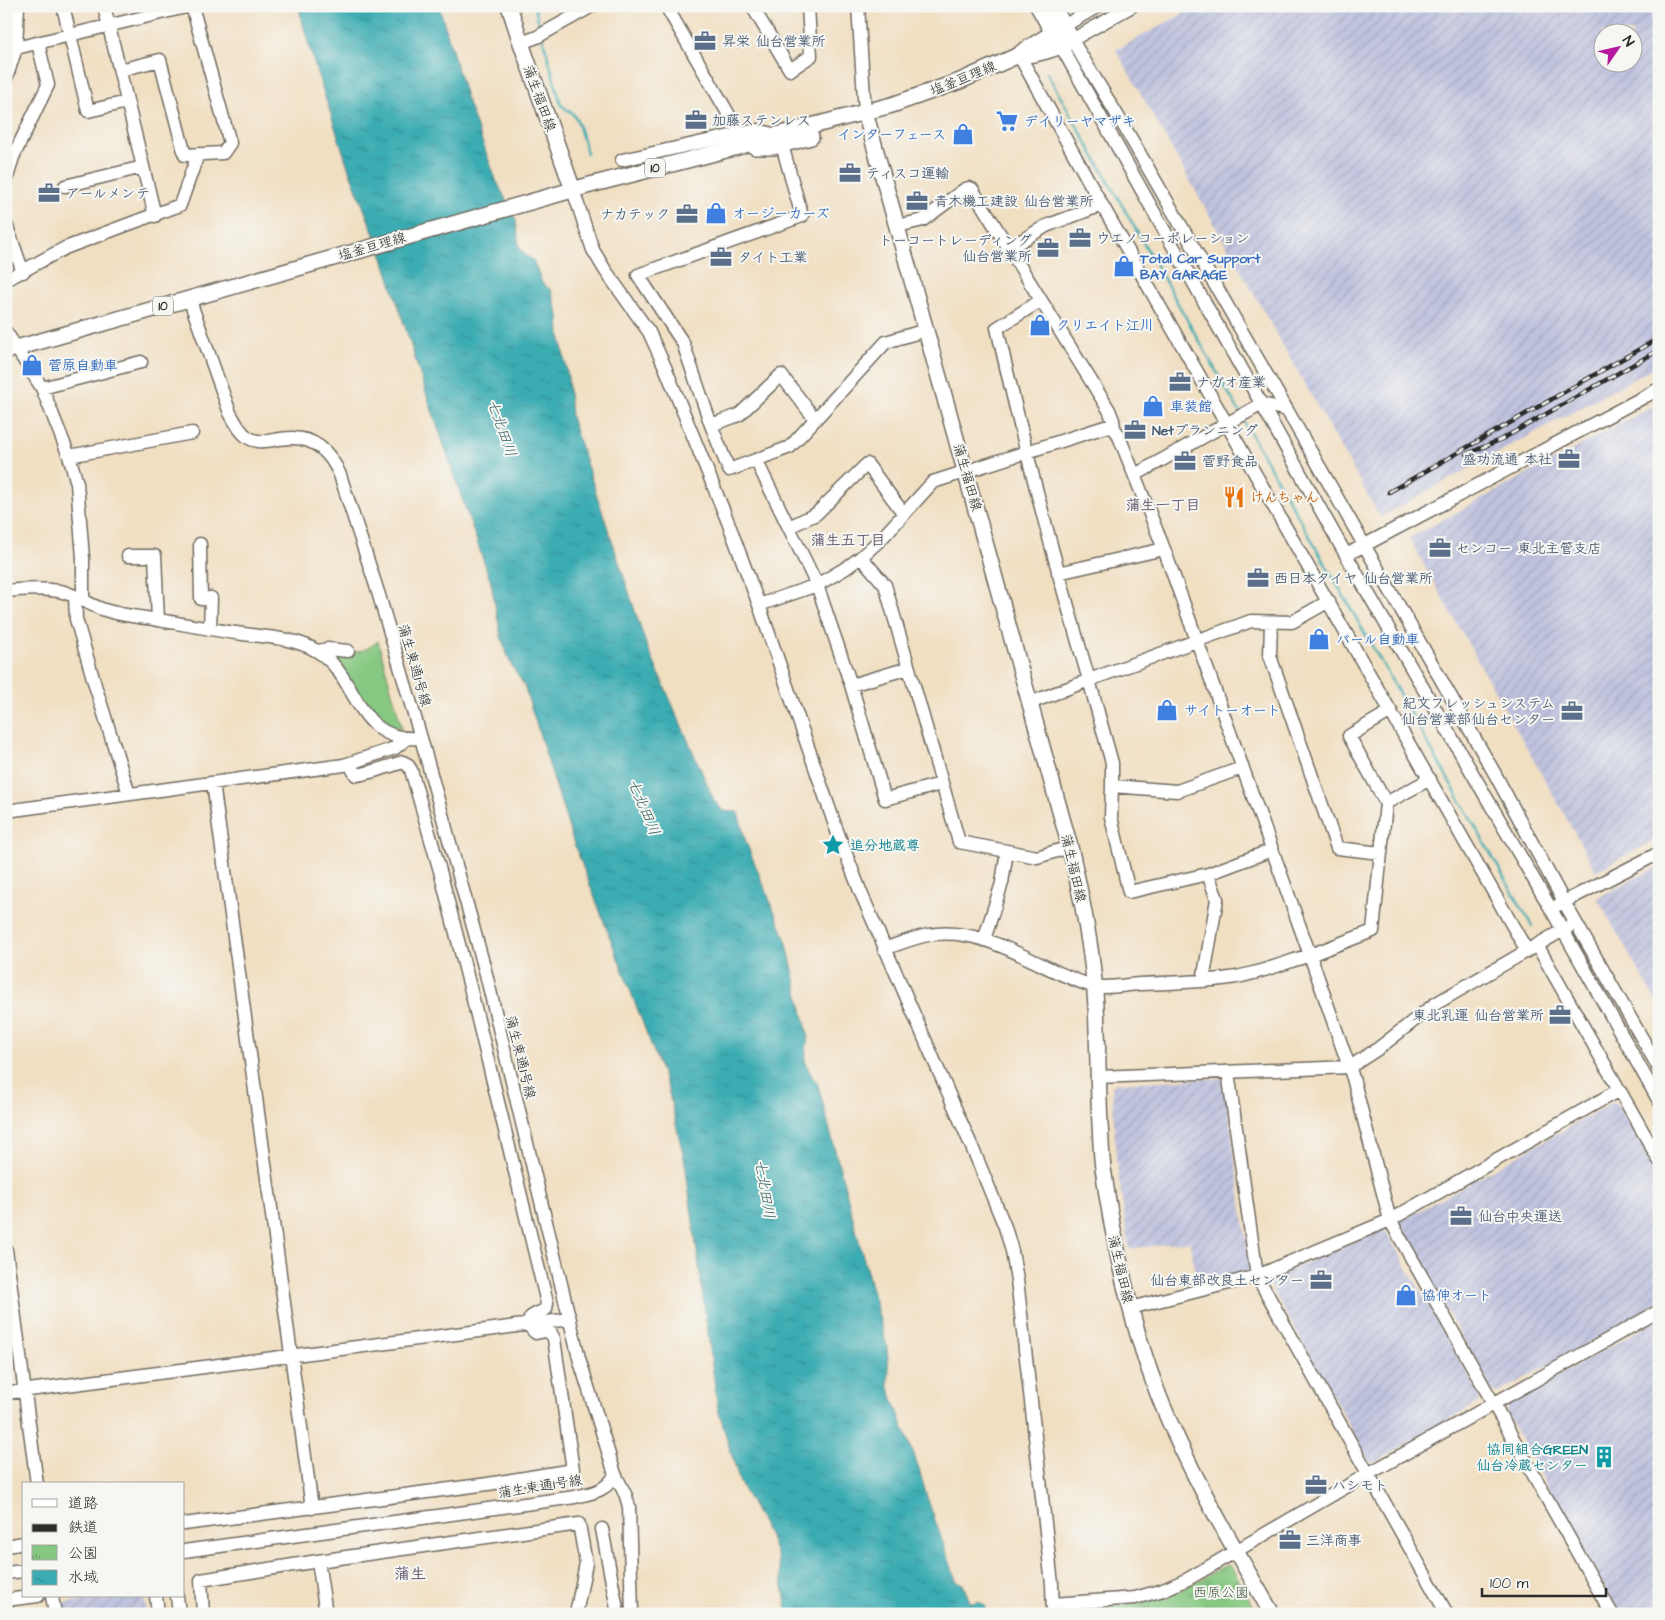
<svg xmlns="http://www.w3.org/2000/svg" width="1665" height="1620" viewBox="0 0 1665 1620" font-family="'Architects Daughter','Klee One',sans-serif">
	<defs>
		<pattern id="industrial-furrows" width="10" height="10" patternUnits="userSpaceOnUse" patternTransform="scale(1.25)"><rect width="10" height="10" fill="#bfc2dd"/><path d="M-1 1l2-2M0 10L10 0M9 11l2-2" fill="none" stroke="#a4a7be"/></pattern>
		<pattern id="park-tufts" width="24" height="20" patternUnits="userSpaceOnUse" patternTransform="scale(1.25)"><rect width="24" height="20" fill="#86c881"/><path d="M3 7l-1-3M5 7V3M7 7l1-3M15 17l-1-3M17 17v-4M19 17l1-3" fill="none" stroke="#6ea36a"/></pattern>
		<pattern id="water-ripples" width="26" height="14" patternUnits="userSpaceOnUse" patternTransform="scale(1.25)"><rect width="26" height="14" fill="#3aacb2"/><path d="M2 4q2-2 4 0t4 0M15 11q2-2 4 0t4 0" fill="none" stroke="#318c91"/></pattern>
	</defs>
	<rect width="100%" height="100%" fill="#f6f6f2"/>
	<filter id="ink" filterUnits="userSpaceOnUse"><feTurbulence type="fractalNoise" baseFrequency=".02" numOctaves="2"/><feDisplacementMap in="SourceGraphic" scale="10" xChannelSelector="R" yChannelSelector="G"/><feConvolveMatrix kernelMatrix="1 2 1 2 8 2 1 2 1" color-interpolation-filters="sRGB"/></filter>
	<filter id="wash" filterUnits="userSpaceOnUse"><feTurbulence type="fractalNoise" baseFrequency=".0096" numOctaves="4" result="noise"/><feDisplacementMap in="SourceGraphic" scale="20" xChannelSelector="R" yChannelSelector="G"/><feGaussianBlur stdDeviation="1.12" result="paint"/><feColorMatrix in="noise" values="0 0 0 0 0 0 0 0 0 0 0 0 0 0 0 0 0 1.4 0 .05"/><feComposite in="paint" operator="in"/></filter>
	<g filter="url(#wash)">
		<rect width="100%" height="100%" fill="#f1dfc2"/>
		<!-- industrial -->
		<path fill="url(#industrial-furrows)" fill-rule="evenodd" d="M1197 6H1659V365L1380 517 1116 50ZM1632 32V62H1602V32Z
			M1659 403V838L1596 871 1409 538Z
			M1659 866V1006L1597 898Z
			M1224 1078 1250 1267 1247 1272 1197 1284 1190 1241 1129 1249 1116 1158 1112 1087 1117 1083Z
			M1612 1103 1617 1104 1659 1175V1303L1498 1393 1492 1391 1401 1228V1221Z
			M1384 1228 1481 1396 1479 1402 1375 1462 1369 1461 1269 1283 1272 1278Z
			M1659 1319V1614H1620L1506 1413 1507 1405Z
			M121 1596H143L147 1614H63L62 1603Z"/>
		<!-- grass -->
		<path fill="#86c881" stroke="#587a56" d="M378 641 402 729 380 721 367 709 331 652C354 652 359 656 378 641Z"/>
		<!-- park -->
		<path fill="url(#park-tufts)" stroke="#587a56" d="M1226 1565 1231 1566 1258 1614H1062L1066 1609C1098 1607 1132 1607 1163 1597 1185 1590 1206 1576 1226 1565Z"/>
		<!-- water -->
		<path fill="url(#water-ripples)" stroke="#326c6e" d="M298 6H439L466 97 496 180 516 220 519 247 526 256 533 260 542 283 551 290 559 315 560 334 568 378 571 417 646 644 714 800 723 811 738 812 746 842 786 940 808 1035 805 1060 810 1073 818 1085 887 1347 889 1372 888 1385 918 1466 927 1497 956 1580 963 1584 970 1602 974 1603 978 1601 985 1605 987 1614H788L778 1560 771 1540 740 1483 718 1409 685 1163 668 1089 573 841 524 685 511 665 501 637 491 583 425 390 383 258 348 167 313 60Z"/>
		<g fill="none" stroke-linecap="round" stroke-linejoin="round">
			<!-- stream -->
			<path stroke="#3aacb2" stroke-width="2.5" d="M534 6 541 31
				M543 39 561 105 573 114 577 120 587 153
				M1047 73 1240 413
				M1243 420 1532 926"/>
		</g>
	</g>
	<g filter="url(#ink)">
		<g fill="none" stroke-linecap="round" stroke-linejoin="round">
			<!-- minor casing -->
			<g stroke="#706a60" stroke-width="15">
				<path id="minor" d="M63 6 88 111 127 102
					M104 6 155 216
					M666 6 740 134
					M752 6 790 70 811 56 808 6
					M858 6 865 112
					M1132 6 1072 40 1125 128 1287 410 1495 774 1564 902 1659 1068
					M1064 26 1098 6
					M521 43 537 37 592 6
					M6 46 16 48 190 6
					M1061 46 1346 555 1551 909 1659 1101
					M1019 55 1102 205 1527 951
					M120 70 160 60 185 155 223 153 230 143 192 6
					M6 79 16 48 18 6
					M782 145 802 216 638 275 683 343 711 425 729 470 756 460 817 585 851 685 885 799 941 784
					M13 157 48 85 38 43
					M622 160 757 130 777 135
					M6 181 13 157 6 154
					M65 186 143 167
					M573 190 593 250 605 270 649 332 665 367 728 522 759 605 837 831 861 893 978 1161 1005 1227 1012 1251 1017 1280 1052 1584 1053 1614
					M6 224 23 272
					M898 226 923 220 965 189 969 188 972 189 1109 410 1113 420 1114 428
					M1009 248 1046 226 1102 205
					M6 280 65 248 180 205 198 154
					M1040 301 997 328C1024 447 1055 564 1089 680L1251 621 1292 622 1329 601
					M6 332 42 388 69 456 77 483 83 558V600
					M42 388 141 362
					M711 425 739 415 781 375 815 419
					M69 456 192 433
					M756 460 790 447 886 342 926 330
					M1135 475 1262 404 1287 410
					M789 527 816 514 867 464 904 514
					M200 544 201 599 211 598 210 629
					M1346 555 1659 389
					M128 556H155L158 620
					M861 557 885 585 959 842 1007 851 1002 883 984 940
					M1058 573 1164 549
					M6 591C24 589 41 588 59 591 77 594 91 607 108 611 122 615 138 617 153 619 183 624 213 630 243 634 267 637 295 638 317 651 359 675 354 744 421 738
					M75 597 76 619 95 685 129 794
					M759 605 817 585 846 568 861 557 881 539 933 482 1105 427 1114 428 1118 434 1164 549 1310 955C1284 963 1258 974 1230 978 1200 982 1169 983 1139 984 1125 985 1107 989 1093 986 1039 971 987 924 928 935 913 938 898 944 884 949
					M1271 622 1270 656 1337 848 1381 853 1373 931 1310 955 1353 1078 1390 1220 1612 1614
					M318 651 328 649 348 651
					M851 685 909 668
					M1030 703 1089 680 1112 763V786
					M1242 768 1177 791 1112 786 1111 817 1129 892 1208 874 1272 850
					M213 783 312 1508
					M1386 803 1430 779
					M6 811 344 765 395 748 406 739
					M1007 851 1037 857 1070 847
					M1381 853 1386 803 1349 736 1391 711
					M1558 905 1659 853
					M1537 945 1659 1160
					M1203 981 1217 899 1208 874
					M1228 1072 1257 1276 1447 1614
					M1098 1077 1350 1067 1379 1048 1435 1004 1570 926
					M6 1250 37 1484
					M1130 1308 1257 1276 1390 1220 1619 1090
					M6 1393 570 1319
					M615 1474 626 1496 629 1507 632 1614
					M184 1524 488 1484 573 1470 554 1339 551 1333 545 1331 536 1333C530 1329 529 1325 530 1318 535 1313 541 1313 546 1309L547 1303 470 987 440 871 411 770 407 764 403 762C393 765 364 775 356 775L353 770 351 763
					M602 1529 618 1614
					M6 1546 24 1543
					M184 1551 575 1497C591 1493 608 1491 615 1474L579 1358 485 970 421 738 378 592 340 475C331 454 316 437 290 438 275 438 258 447 245 435 238 429 234 420 230 413L189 298
					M318 1561 326 1614
					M6 1573 24 1571
					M52 1596 55 1614
					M156 1596 158 1614
					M177 1596 179 1614
					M6 1600 38 1596
					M1053 1604 1135 1598 1163 1590 1188 1579 1368 1474 1659 1311
					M203 1614 201 1580 318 1561 579 1524 586 1563 576 1614"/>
			</g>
			<!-- major casing -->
			<g stroke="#706a60" stroke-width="18">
				<path id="major" d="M509 6 521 43 573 190
					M1038 6 1057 40
					M1022 52 1064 26
					M865 112 1070 847C1082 899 1093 952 1096 1006 1098 1045 1098 1085 1100 1124 1101 1138 1101 1153 1103 1168 1114 1247 1131 1325 1160 1399 1190 1474 1232 1544 1272 1614
					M755 147H773L811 137
					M6 351 590 185 738 147 777 135 892 105 960 81 1019 55C1035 56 1059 48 1072 40L1053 6"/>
			</g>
			<!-- minor -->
			<use href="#minor" stroke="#fff" stroke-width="12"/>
			<!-- major -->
			<use href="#major" stroke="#fff" stroke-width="15"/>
			<!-- rail casing -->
			<g stroke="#2b2b2b" stroke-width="4.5">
				<path id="rail" d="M1467 454 1502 439 1659 350
					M1389 492 1659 338"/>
			</g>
			<!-- rail -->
			<use href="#rail" stroke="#f6f6f2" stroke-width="2.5" stroke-dasharray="8" stroke-linecap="butt"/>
		</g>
	</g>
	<!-- icons -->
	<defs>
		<g id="office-bare" transform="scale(1.725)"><path d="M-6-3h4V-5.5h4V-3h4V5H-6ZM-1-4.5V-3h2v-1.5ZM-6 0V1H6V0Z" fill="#5c6f8a" stroke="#f6f6f2" stroke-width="2.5" paint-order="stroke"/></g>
		<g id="supermarket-bare" transform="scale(1.725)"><path d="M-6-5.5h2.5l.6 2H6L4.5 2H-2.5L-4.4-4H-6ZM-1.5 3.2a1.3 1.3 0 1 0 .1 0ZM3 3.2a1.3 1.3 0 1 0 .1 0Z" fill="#3f7fe0" stroke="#f6f6f2" stroke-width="2.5" paint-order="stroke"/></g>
		<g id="shop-bare" transform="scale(1.725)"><path d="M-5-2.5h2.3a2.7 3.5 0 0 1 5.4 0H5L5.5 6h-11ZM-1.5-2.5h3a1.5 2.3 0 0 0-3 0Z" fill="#3f7fe0" stroke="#f6f6f2" stroke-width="2.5" paint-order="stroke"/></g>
		<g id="restaurant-bare" transform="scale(1.725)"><path d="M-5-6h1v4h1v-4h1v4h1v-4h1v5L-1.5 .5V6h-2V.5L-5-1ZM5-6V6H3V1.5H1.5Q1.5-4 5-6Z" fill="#e8710a" stroke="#f6f6f2" stroke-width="2.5" paint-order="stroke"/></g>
		<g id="sight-bare" transform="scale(1.725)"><path d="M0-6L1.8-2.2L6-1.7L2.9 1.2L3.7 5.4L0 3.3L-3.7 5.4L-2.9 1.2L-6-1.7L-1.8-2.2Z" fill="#0f9aa8" stroke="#f6f6f2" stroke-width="2.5" paint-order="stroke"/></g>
		<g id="building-bare" transform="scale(1.725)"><path d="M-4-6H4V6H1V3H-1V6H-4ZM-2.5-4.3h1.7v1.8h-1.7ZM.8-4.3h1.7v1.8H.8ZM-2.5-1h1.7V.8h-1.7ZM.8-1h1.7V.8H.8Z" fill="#0f9aa8" stroke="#f6f6f2" stroke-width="2.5" paint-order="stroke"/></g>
	</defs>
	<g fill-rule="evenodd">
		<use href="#office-bare" x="705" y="41"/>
		<use href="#office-bare" x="696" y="120"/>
		<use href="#supermarket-bare" x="1007" y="121"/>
		<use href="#shop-bare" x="963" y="134"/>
		<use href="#office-bare" x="850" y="173"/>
		<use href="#office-bare" x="49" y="193"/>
		<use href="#office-bare" x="917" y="201"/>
		<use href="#shop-bare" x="716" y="213"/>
		<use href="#office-bare" x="687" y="214"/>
		<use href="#office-bare" x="1080" y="238"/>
		<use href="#office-bare" x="1048" y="248"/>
		<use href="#office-bare" x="721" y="257"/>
		<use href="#shop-bare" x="1124" y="266"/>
		<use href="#shop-bare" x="1040" y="325"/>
		<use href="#shop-bare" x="32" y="365"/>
		<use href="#office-bare" x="1180" y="382"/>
		<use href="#shop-bare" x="1153" y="406"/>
		<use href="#office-bare" x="1135" y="430"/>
		<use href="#office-bare" x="1569" y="459"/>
		<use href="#office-bare" x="1185" y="461"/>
		<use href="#restaurant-bare" x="1234" y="497"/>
		<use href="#office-bare" x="1440" y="548"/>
		<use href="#office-bare" x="1258" y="578"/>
		<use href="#shop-bare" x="1319" y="639"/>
		<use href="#shop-bare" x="1167" y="710"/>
		<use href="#office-bare" x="1572" y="711"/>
		<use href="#sight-bare" x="833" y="845"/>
		<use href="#office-bare" x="1560" y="1015"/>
		<use href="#office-bare" x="1461" y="1216"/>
		<use href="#office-bare" x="1321" y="1280"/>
		<use href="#shop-bare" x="1406" y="1295"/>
		<use href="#building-bare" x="1604" y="1457"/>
		<use href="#office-bare" x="1316" y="1485"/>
		<use href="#office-bare" x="1290" y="1540"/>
	</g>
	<g text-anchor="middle" stroke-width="4" stroke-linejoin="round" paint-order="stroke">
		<!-- shield labels -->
		<g fill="#f6f6f2" stroke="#686867" stroke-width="1">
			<rect x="645" y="158.5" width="20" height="19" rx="4"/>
			<rect x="153" y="296.5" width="20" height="19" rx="4"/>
		</g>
		<g font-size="12" font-weight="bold" fill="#2b2b2b">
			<text x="655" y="172">10</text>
			<text x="163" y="310">10</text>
		</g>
		<!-- service labels -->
		<g font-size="14" font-weight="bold" fill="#4e5e75" stroke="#f6f6f2" text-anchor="start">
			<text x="722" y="46">昇栄 仙台営業所</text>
			<text x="712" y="125">加藤ステンレス</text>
			<text x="866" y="178">ティスコ運輸</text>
			<text x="66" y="198">アールメンテ</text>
			<text x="934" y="206">青木機工建設 仙台営業所</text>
			<text x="670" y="219" text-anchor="end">ナカテック</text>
			<text x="1096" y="243">ウエノコーポレーション</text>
			<text x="1032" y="245" text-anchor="end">トーコートレーディング<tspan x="1032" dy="16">仙台営業所</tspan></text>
			<text x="738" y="262">タイト工業</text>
			<text x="1196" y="387">ナガオ産業</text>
			<text x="1152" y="435">Netプランニング</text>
			<text x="1552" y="464" text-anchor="end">盛功流通 本社</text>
			<text x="1202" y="466">菅野食品</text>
			<text x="1456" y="553">センコー 東北主管支店</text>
			<text x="1274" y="583">西日本タイヤ 仙台営業所</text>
			<text x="1555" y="708" text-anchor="end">紀文フレッシュシステム<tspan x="1555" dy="16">仙台営業部仙台センター</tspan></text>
			<text x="1544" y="1020" text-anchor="end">東北乳運 仙台営業所</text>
			<text x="1478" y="1221">仙台中央運送</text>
			<text x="1304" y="1285" text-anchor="end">仙台東部改良土センター</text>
			<text x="1332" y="1490">ハシモト</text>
			<text x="1306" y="1545">三洋商事</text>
		</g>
		<!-- street labels -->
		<g font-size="14" fill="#2b2b2b" stroke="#f6f6f2">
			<text transform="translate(963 78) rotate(-22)" y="5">塩釜亘理線</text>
			<text transform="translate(540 98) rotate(70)" y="5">蒲生福田線</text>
			<text transform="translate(372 246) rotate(-16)" y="5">塩釜亘理線</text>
			<text transform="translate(968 477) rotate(74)" y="5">蒲生福田線</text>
			<text transform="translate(415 665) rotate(74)" y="5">蒲生東通1号線</text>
			<text transform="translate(1074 868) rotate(77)" y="5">蒲生福田線</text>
			<text transform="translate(521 1057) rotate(76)" y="5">蒲生東通1号線</text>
			<text transform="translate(1121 1269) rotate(77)" y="5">蒲生福田線</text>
			<text transform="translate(540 1486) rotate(-9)" y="5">蒲生東通1号線</text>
		</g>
		<!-- shop labels -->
		<g font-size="14" font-weight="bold" fill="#366cbe" stroke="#f6f6f2" text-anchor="start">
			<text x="1024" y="126">デイリーヤマザキ</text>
			<text x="946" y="139" text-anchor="end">インターフェース</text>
			<text x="732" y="218">オージーカーズ</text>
			<text x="1140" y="263">Total Car Support<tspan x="1140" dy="16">BAY GARAGE</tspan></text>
			<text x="1056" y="330">クリエイト江川</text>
			<text x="48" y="370">菅原自動車</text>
			<text x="1170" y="411">車装館</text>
			<text x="1336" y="644">パール自動車</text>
			<text x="1184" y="715">サイトーオート</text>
			<text x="1422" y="1300">協伸オート</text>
		</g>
		<!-- food labels -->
		<g font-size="14" font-weight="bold" fill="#c56008" stroke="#f6f6f2" text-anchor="start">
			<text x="1250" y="502">けんちゃん</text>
		</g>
		<!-- culture labels -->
		<g font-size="14" font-weight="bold" fill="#0d838f" stroke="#f6f6f2" text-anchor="start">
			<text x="850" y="850">追分地蔵尊</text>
			<text x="1588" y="1454" text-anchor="end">協同組合GREEN<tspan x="1588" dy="16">仙台冷蔵センター</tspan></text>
		</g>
		<!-- park labels -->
		<g font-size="14" fill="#465a45" stroke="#f6f6f2">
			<text x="1221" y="1597">西原公園</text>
		</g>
		<!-- water labels -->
		<g font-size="15" font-style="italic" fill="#315f61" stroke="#f6f6f2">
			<text transform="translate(502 428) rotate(71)" y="5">七北田川</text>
			<text transform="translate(644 807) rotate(67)" y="5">七北田川</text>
			<text transform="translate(765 1189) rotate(81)" y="5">七北田川</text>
		</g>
		<!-- neighbourhood labels -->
		<g font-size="15" font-weight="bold" fill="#665b70" stroke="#f6f6f2">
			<text x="1163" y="510">蒲生一丁目</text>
			<text x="848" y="545">蒲生五丁目</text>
		</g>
		<!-- quarter labels -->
		<g font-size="16" font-weight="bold" fill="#665b70" stroke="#f6f6f2">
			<text x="410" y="1579">蒲生</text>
		</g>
	</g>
	<!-- margin -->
	<rect width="1665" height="1620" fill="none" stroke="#f6f6f2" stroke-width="25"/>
	<!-- legend -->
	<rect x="22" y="1482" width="162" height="115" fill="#f6f6f2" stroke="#a5a5a2"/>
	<rect x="32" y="1499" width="25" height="8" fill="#ffffff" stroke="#a5a5a2"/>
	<text x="68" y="1508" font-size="15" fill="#2b2b2b">道路</text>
	<rect x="32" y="1524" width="25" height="8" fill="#2b2b2b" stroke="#a5a5a2"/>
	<text x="68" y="1532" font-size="15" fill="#2b2b2b">鉄道</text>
	<rect x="32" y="1545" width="25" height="15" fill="url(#park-tufts)" stroke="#a5a5a2"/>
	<text x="68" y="1558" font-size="15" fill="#2b2b2b">公園</text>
	<rect x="32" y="1570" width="25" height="15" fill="url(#water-ripples)" stroke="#a5a5a2"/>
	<text x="68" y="1582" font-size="15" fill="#2b2b2b">水域</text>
	<!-- north arrow -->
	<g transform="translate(1618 48) rotate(56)"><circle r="24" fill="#f6f6f2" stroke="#a5a5a2"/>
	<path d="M0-4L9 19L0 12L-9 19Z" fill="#b5179e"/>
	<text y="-8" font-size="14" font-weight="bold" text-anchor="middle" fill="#2b2b2b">N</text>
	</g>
	<!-- scale -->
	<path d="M1482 1588v8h124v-8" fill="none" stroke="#2b2b2b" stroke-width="2.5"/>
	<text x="1490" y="1588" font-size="15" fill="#2b2b2b" stroke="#f6f6f2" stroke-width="4" paint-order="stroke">100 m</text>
</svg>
